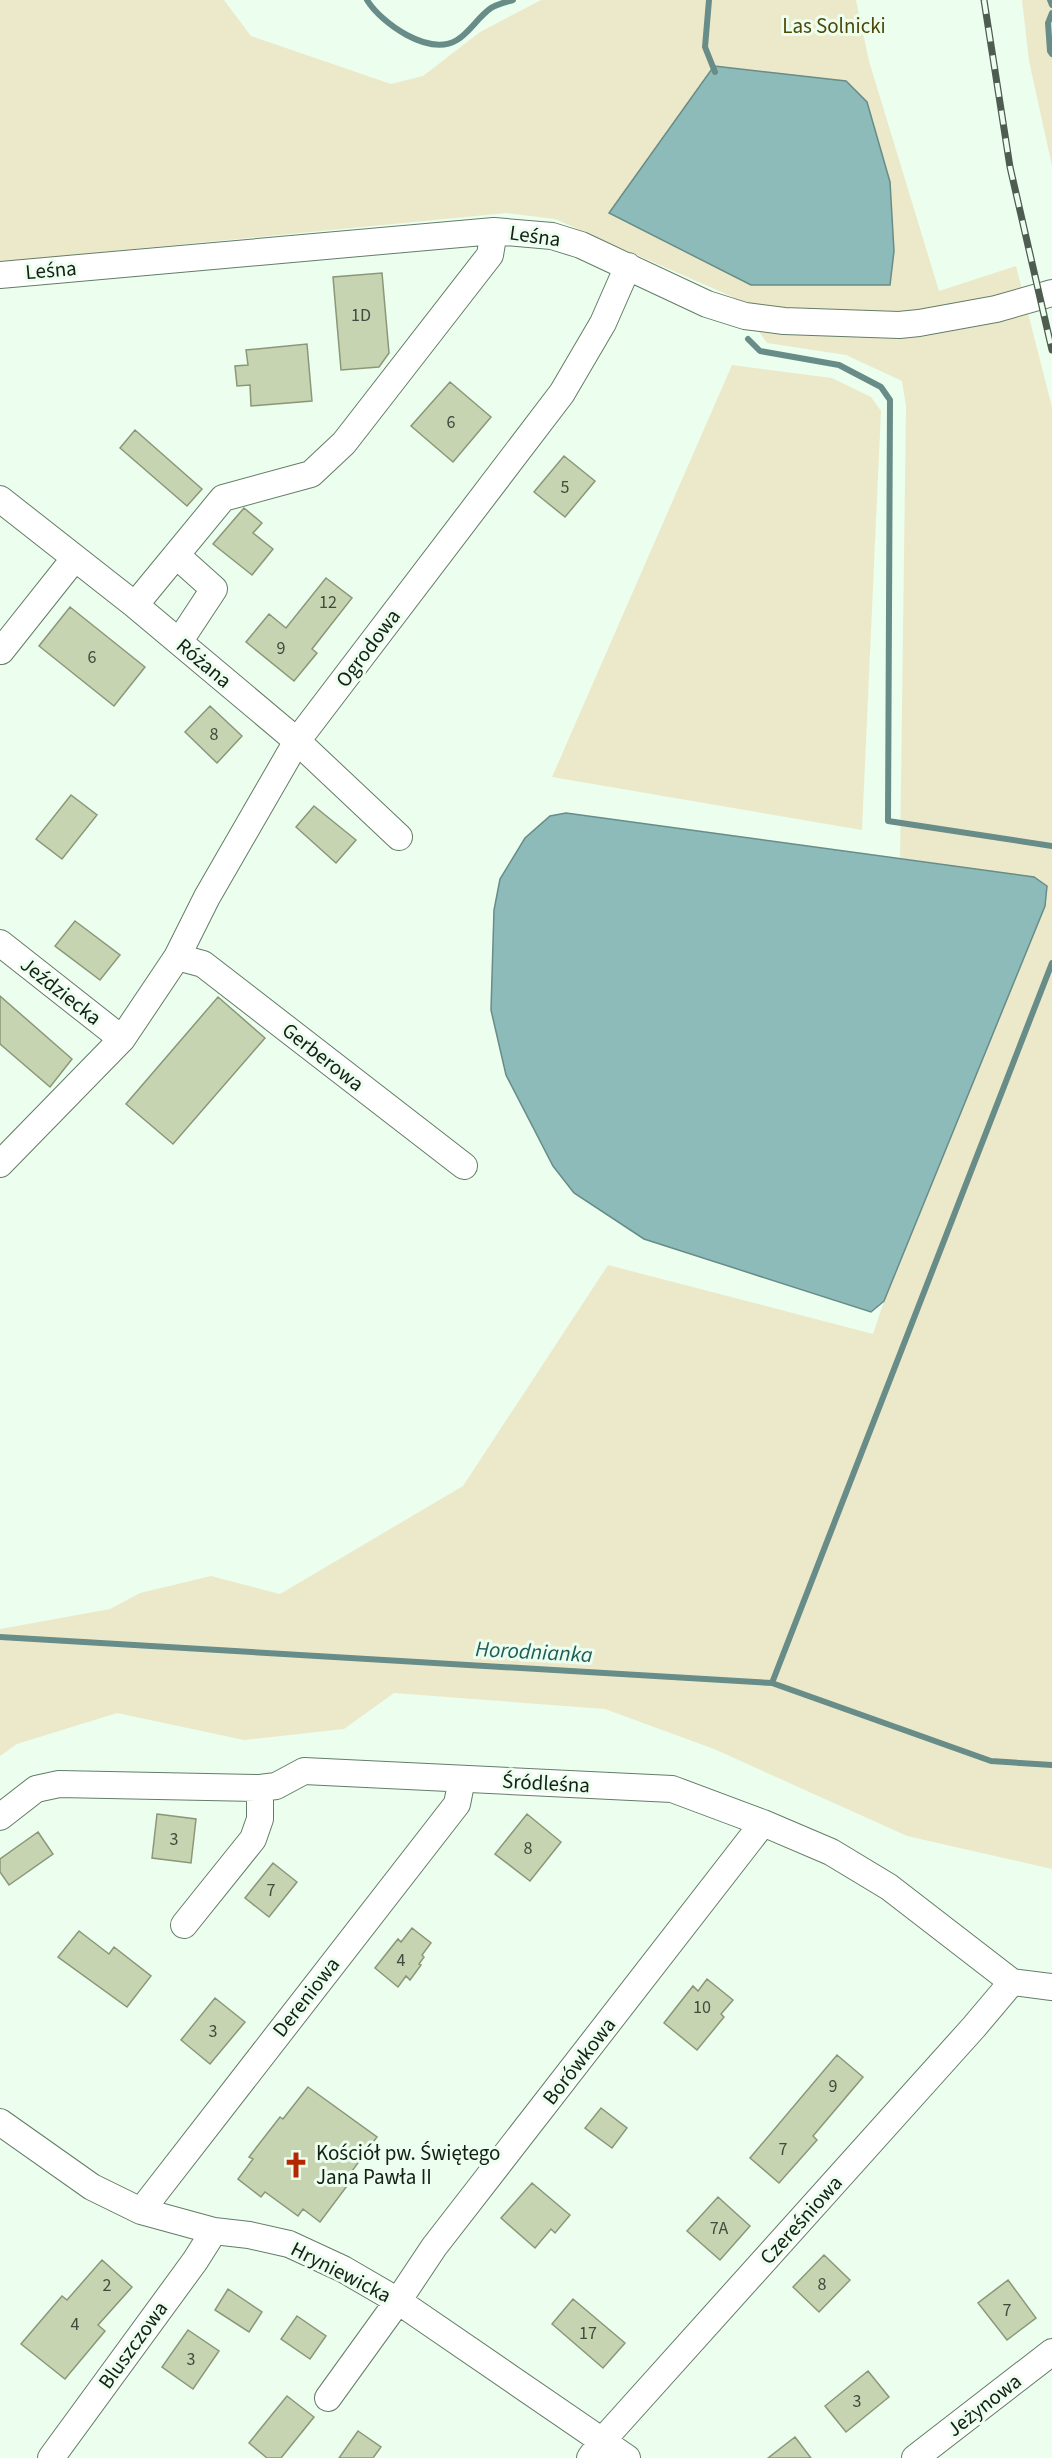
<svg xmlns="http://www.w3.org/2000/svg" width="1052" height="2458" viewBox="0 0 1052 2458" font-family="'Source Sans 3',sans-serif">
	<rect width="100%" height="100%" fill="#ecfeee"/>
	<!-- green -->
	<path fill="#ece9cb" d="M0 0H224L251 36 391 84 423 76 480 32 541 0H856L869 61 939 291 1016 266 1052 407V1869L907 1836 714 1749 605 1709 394 1693 344 1729 244 1740 117 1713 17 1744 0 1756V1629L110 1609 140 1593 211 1576 280 1594 463 1486 608 1265 873 1334 884 1301 1044 906 1046 886 1034 877 900 858 906 406 902 381 846 355 767 343 735 298 555 219 507 213 0 262Z
		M1022 0H1052V166L1029 61Z
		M732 365 832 378 871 397 881 411 862 830 552 777Z"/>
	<!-- water -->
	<path fill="#8cbbb9" stroke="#688c88" stroke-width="1.5" d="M714 66 846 81 867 102 890 182 894 251 890 285H751L609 213Z
		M566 813 1034 877 1047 886 1045 906 884 1301 871 1312 644 1239 574 1193 553 1166 506 1075 491 1010 494 910 500 879 525 838 550 816Z"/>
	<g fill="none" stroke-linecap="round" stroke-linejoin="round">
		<!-- stream -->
		<path stroke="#688c88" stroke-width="6" d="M367 0C381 23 429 57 457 40 470 32 478 17 491 8 497 4 506 2 513 0
			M709 0 705 47 715 72
			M1050 0 1052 5
			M1052 13 1048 23 1050 51 1052 54
			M748 339 760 351 839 365 881 387 890 400 888 821 1052 846
			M0 1637 772 1683 991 1761 1052 1765
			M772 1683 1052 963"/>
	</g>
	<!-- building -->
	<path fill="#c6d4b1" stroke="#8b9778" stroke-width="1.5" d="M382 273 389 353 379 367 341 370 333 277Z
		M307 344 312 401 251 406 250 385 237 386 235 366 248 365 246 350Z
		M450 382 491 417 453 462 411 426Z
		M135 430 202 489 187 506 120 448Z
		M564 456 595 481 565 517 534 492Z
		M244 508 262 523 253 533 273 549 252 575 213 544Z
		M326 578 352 598 312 649 317 653 294 681 246 642 269 614 286 628Z
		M70 607 145 667 114 706 39 646Z
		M210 706 242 736 217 763 185 732Z
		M71 795 97 815 62 859 36 839Z
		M314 806 356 840 336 863 296 827Z
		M75 921 120 955 100 980 55 946Z
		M0 996 72 1059 50 1087 0 1044Z
		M218 997 265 1038 173 1144 126 1104Z
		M157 1814 196 1819 191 1863 152 1858Z
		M527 1814 561 1842 530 1881 495 1854Z
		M38 1832 53 1854 9 1885 0 1872V1859Z
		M273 1863 297 1882 269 1917 245 1898Z
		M412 1928 431 1943 422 1955 424 1957 419 1964 421 1965 410 1980 406 1976 398 1987 375 1968 398 1939 401 1942Z
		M79 1931 109 1954 114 1947 151 1976 127 2007 58 1957Z
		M707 1979 733 2000 721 2014 724 2017 697 2050 664 2023 693 1986 698 1991Z
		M215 1998 245 2022 210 2064 181 2040Z
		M837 2055 863 2077 813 2136 817 2140 779 2183 750 2158Z
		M308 2087 377 2137 352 2171 356 2174 320 2222 303 2209 298 2216 265 2192 261 2197 238 2179 253 2159 249 2157 280 2117 283 2119Z
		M601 2108 627 2128 612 2148 585 2128Z
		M532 2183 570 2215 555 2233 551 2229 535 2248 501 2218Z
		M718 2197 750 2226 720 2260 687 2231Z
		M824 2255 850 2280 819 2312 793 2287Z
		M102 2260 132 2287 98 2325 105 2331 65 2379 21 2344 62 2296 67 2300Z
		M1008 2280 1036 2318 1007 2340 978 2303Z
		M228 2289 262 2312 249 2332 215 2310Z
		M573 2299 625 2343 603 2368 552 2324Z
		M297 2316 326 2336 310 2359 281 2339Z
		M188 2330 219 2351 193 2389 162 2367Z
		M868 2371 889 2397 846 2432 825 2406Z
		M287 2396 314 2417 281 2458H267L249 2443Z
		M358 2431 381 2447 373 2458H339Z
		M795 2437 811 2458H768Z"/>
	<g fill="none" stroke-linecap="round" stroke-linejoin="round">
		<!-- minor casing -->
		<g stroke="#637d66" stroke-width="28">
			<path id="minor" d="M0 275 494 231 552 236 581 245 707 304 745 316 784 321 899 325 919 323 996 309 1052 293
				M0 499 135 605 297 741 399 837
				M176 555 214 589 179 642
				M135 605 223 498 311 474 344 443 490 255 494 231
				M1 651 74 559
				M0 943 122 1039
				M177 957 203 964 464 1166
				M0 1164 122 1039 177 957 207 897 297 741 562 393 603 323 628 266
				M0 1817 36 1789 59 1784 260 1788 276 1786 304 1771 672 1789 763 1823 831 1852 889 1887 1012 1982 1052 1987
				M184 1925 253 1839 260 1819V1788
				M0 2122 92 2187 141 2211 214 2231 249 2235 289 2244 343 2269 398 2301 627 2458
				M141 2211 457 1804 462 1779
				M328 2398 398 2301 434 2247 763 1823
				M51 2458 195 2261 214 2231
				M590 2458 602 2441 974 2027 1012 1982
				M915 2458 1052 2352"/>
		</g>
		<!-- minor -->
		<use href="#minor" stroke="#fff" stroke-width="26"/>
		<!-- rail casing -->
		<g stroke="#4f5c51" stroke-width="7">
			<path id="rail" d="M984 0 1010 167 1052 350"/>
		</g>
		<!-- rail -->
		<use href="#rail" stroke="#ecfeee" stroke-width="4.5" stroke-dasharray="14" stroke-linecap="butt"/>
	</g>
	<!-- icons -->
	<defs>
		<g id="church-bare" transform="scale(2.07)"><path d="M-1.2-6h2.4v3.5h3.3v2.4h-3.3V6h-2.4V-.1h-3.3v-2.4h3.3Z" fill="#b32702" stroke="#ecfeee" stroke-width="2.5" paint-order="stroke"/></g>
	</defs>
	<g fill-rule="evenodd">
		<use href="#church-bare" x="296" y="2165"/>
	</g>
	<g text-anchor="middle" stroke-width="6" stroke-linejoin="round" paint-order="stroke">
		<!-- number labels -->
		<g font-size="18" fill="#404c3d">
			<text x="361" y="321">1D</text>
			<text x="451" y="428">6</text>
			<text x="565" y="493">5</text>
			<text x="328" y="608">12</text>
			<text x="281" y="654">9</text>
			<text x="92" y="663">6</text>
			<text x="214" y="740">8</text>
			<text x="174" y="1845">3</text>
			<text x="528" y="1854">8</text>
			<text x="271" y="1896">7</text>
			<text x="401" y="1966">4</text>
			<text x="702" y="2013">10</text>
			<text x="213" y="2037">3</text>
			<text x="833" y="2092">9</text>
			<text x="783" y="2155">7</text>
			<text x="719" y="2234">7A</text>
			<text x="822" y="2290">8</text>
			<text x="107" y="2291">2</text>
			<text x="1007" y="2316">7</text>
			<text x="75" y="2330">4</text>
			<text x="588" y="2339">17</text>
			<text x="191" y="2365">3</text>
			<text x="857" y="2407">3</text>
		</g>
		<!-- park labels -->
		<g font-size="21" fill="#504808" stroke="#ecfeee">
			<text x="834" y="33">Las Solnicki</text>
		</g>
		<!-- street labels -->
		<g font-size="21" fill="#141f16" stroke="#ecfeee">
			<text transform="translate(535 236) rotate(8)" y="7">Leśna</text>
			<text transform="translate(51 270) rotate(-5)" y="7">Leśna</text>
			<text transform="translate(368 648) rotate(-53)" y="7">Ogrodowa</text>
			<text transform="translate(204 663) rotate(40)" y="7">Różana</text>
			<text transform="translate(61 991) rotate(38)" y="7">Jeździecka</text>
			<text transform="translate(323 1057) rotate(38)" y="7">Gerberowa</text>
			<text transform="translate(546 1783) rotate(3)" y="7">Śródleśna</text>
			<text transform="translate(306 1997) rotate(-52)" y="7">Dereniowa</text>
			<text transform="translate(579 2061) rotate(-52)" y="7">Borówkowa</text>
			<text transform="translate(801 2220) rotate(-48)" y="7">Czereśniowa</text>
			<text transform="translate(341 2272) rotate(27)" y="7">Hryniewicka</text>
			<text transform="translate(133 2345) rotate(-54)" y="7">Bluszczowa</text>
			<text transform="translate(984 2405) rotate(-38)" y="7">Jeżynowa</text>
		</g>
		<!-- poi labels -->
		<g font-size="21" fill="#141f16" stroke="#ecfeee" text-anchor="start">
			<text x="316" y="2160">Kościół pw. Świętego<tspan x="316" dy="24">Jana Pawła II</tspan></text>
		</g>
		<!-- water labels -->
		<g font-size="22" font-style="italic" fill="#1d5d5c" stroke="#ecfeee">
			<text transform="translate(534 1651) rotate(3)" y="8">Horodnianka</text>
		</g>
	</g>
</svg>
